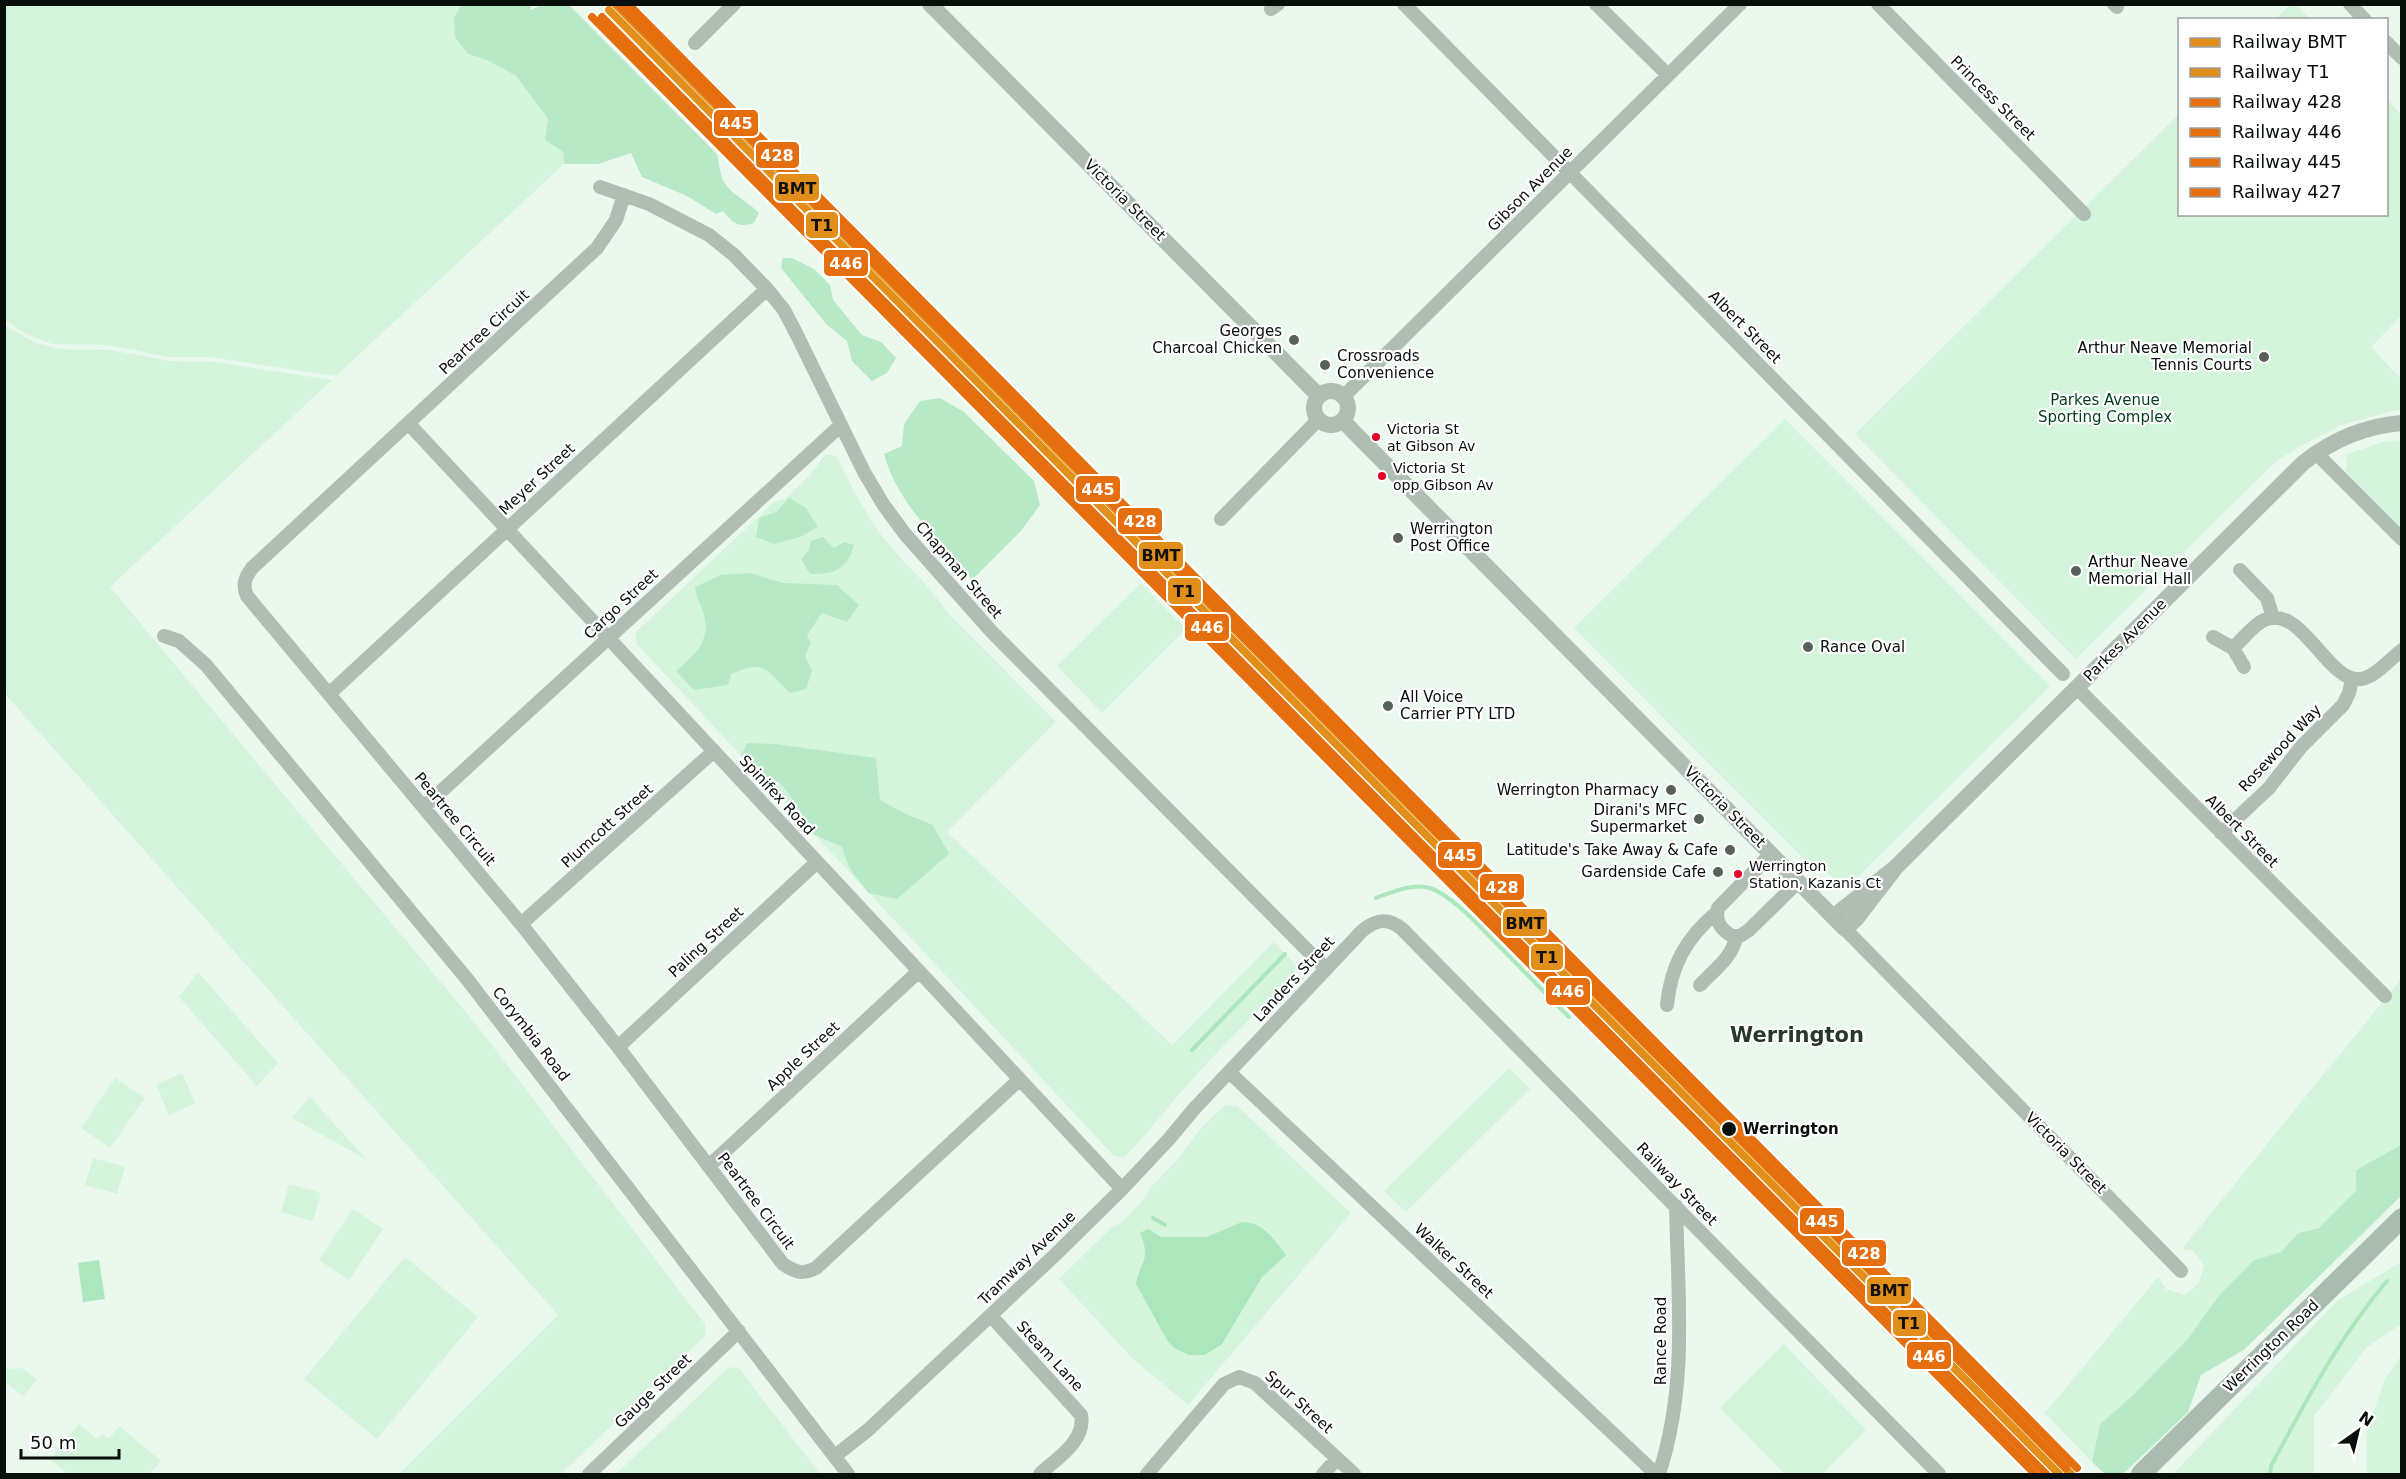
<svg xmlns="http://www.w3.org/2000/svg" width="2406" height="1479" viewBox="0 0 2406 1479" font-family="'DejaVu Sans',sans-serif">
	<rect width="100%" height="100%" fill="#ebf8ee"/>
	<!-- green -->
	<path fill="#d4f5dc" d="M5 5H461L454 18 468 54 489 61 516 76 548 119 545 140 563 152 564 164 336 376 210 357H169L107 345 52 344 26 334 5 320Z
		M2290 5H2296L2311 19H2275Z
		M2387 99 2401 115V316L2371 347 2401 379V409L2344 424 2301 446 2275 462 2076 659 1855 434 2179 114 2180 214H2386Z
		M4 325 36 343 59 349 111 350 169 361 216 362 332 380 110 587 475 1023 705 1324V1336L561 1474H399L558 1315 5 694Z
		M1785 419 2050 686 1846 889 1828 873 1815 868 1804 859 1574 628Z
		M2401 440V529L2346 472 2347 454 2383 442Z
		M826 454 836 456C851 485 865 514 886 541 905 565 930 585 947 612L1056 722 947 832 1172 1045 1274 942 1295 964V974C1262 1007 1229 1039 1198 1073 1172 1101 1151 1130 1125 1157L1114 1156 636 643V632L774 502 785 499 810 475Z
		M1141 583 1186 629 1102 713 1057 666Z
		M198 972 278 1063 257 1086 179 997Z
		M2401 979V1183L2318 1228 2299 1232 2281 1252 2254 1260 2220 1294 2187 1340 2132 1396 2100 1424 2092 1462 2045 1413 2158 1277 2166 1289 2185 1295 2199 1283 2204 1265 2193 1251 2182 1249Z
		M1509 1068 1530 1089 1406 1212 1384 1191Z
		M182 1073 195 1103 169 1115 156 1085Z
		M115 1078 145 1098 110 1148 81 1128Z
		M310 1096V1097L366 1159 292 1118Z
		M1225 1105 1237 1106 1351 1213 1188 1405 1133 1359 1059 1279 1111 1228 1122 1222 1144 1199 1150 1188 1178 1159 1201 1128Z
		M93 1158 125 1167 117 1194 85 1185Z
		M289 1184 321 1193 313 1221 281 1212Z
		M353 1209 383 1229 349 1280 319 1260Z
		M405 1257 478 1317 377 1439 304 1379Z
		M2401 1262V1324L2366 1348 2314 1416V1474H2173L2337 1301Z
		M1784 1344 1866 1430 1822 1474H1785L1720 1408Z
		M2401 1356V1474H2370L2367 1472V1430L2385 1379Z
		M738 1367 820 1474H616L728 1368Z
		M22 1368 37 1380 23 1396 4 1381 5 1369Z
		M79 1424 97 1439 102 1434 109 1439 119 1426 161 1461 149 1474H68L50 1459Z"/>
	<!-- forest -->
	<path fill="#b8e9c6" d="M461 5H531V10L541 5H569L717 154C719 162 720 174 724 182 731 195 749 202 759 213L754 223C738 228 733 223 723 211L716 214 687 196 642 177 631 153 598 164H564L563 152 545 140 548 119 516 76 489 61 468 54 455 37 454 18Z
		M783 258H792L814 269 830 285 833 300 862 335 881 342 896 358 887 373 872 381 852 361 847 341 827 325 781 268Z
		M940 398 964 412 1034 481 1040 505 1021 531 972 580C940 542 897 503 884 454L902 446 904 424 920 401Z
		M789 498 806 508 818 527 800 537 774 544 756 537 759 518 776 512Z
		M823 537 834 548 844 542 854 545C847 571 833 574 810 574L801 559 809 550 811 541Z
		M750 573 783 583 837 585 859 605 847 622 822 613 807 635 811 643 805 656 812 671 806 689 790 693C766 671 766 658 731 674L728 685 694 690 676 671C694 656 711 641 704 615 701 605 696 597 695 587L721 575Z
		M747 743 776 744 876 758 880 800 906 814 933 825 949 854 897 899 868 893 849 867 842 847 813 834 794 801 780 783 759 776 748 766 741 755Z
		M2401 1145V1196L2245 1349 2201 1375 2188 1412 2123 1474H2105L2092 1462 2100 1424 2132 1396 2187 1340 2220 1294 2254 1260 2281 1252 2298 1233 2319 1228 2356 1191V1170Z"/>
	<!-- water -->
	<path fill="#abe6bc" d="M1242 1222C1264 1222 1274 1240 1286 1255L1262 1277 1222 1344 1205 1355H1189L1174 1348 1167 1340 1136 1284C1140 1260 1152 1261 1140 1233L1148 1229 1161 1237H1207Z
		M99 1260 105 1299 83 1302 78 1263Z"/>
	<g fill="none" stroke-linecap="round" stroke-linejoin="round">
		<!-- stream -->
		<path stroke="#abe6bc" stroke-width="4" d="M1376 898C1392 892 1412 883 1430 888 1453 896 1480 927 1497 944 1521 968 1545 993 1569 1017
			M1192 1050 1285 954
			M1153 1218 1165 1225
			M2270 1474 2271 1466C2307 1399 2338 1339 2387 1281"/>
		<!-- minor -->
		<path stroke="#afbdb2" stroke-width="14" d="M1404 4 2063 674
			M1596 4 1668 75
			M1878 4 2084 214
			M2114 4 2117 7
			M2350 4 2365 20
			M1271 9 1278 4
			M2386 42 2402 58
			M695 43 734 4
			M600 187 649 204 709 235 734 255 767 289 784 310 797 335 864 472 883 504 905 534 991 631 1326 969
			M624 195 616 220 597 248 252 568C245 578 242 584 247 596L521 924 618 1047 783 1264C795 1272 802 1275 816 1268L1019 1080
			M1344 396 1740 4
			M409 424 1122 1189
			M2316 453 2402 539
			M1221 519 1318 420
			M2240 570 2267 598 2273 618
			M164 636 179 641 206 665 467 979 848 1474
			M2213 637 2233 648 2244 667
			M2233 648C2243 639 2252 626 2264 620 2302 603 2328 684 2361 679 2375 677 2390 659 2402 650
			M2077 688 2385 996
			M329 694 767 289
			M424 807 841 425
			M2221 833 2269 788 2301 747 2343 705 2349 693 2352 679
			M1771 854 1718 908C1715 921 1720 929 1732 936H1740L1749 930 1798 882
			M521 924 714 751
			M1845 929 2181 1271
			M1700 985C1713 971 1733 957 1736 937
			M1667 1005C1671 965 1686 938 1717 912
			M618 1047 817 862
			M1229 1072 1656 1474
			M709 1166 919 971
			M991 1316 1081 1415C1086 1441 1057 1458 1040 1474
			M835 1456 868 1430 1055 1255 1122 1189 1169 1139 1194 1109 1362 931C1376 919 1388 917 1402 929L1939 1474
			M589 1474 739 1331
			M1147 1474 1224 1384 1239 1377 1255 1383 1354 1474
			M1323 1474 1337 1459
			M1659 1474C1688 1385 1678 1299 1676 1206"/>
		<!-- tertiary -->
		<path stroke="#afbdb2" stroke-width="16" d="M930 4 1319 396
			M1314 408a17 17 0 1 1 34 0a17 17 0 1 1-34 0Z
			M1343 421 1845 929 1856 919 1896 867
			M1833 917 1896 867 2303 463C2332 440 2364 426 2402 423"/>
		<!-- secondary -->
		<path stroke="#aabcb0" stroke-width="20" d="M2141 1474 2402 1218"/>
		<!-- rail-1 casing -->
		<g stroke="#fff" stroke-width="12">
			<path id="rail-1" d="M615 4 2071 1474"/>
		</g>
		<!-- rail-2 casing -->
		<g stroke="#fff" stroke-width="12">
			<path id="rail-2" d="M609 10 2059 1474"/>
		</g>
		<!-- rail-3 casing -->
		<g stroke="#fff" stroke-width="12">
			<path id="rail-3" d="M628 4 2077 1468"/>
		</g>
		<!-- rail-4 casing -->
		<g stroke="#fff" stroke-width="12">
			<path id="rail-4" d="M602 17 2046 1474"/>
		</g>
		<!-- rail-5 casing -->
		<g stroke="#fff" stroke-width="12">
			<path id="rail-5" d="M618 4 2066 1468"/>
		</g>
		<!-- rail-6 casing -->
		<g stroke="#fff" stroke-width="12">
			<path id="rail-6" d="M592 17 2035 1474"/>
		</g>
		<!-- rail-1 -->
		<use href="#rail-1" stroke="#e18f1a" stroke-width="8"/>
		<!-- rail-2 -->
		<use href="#rail-2" stroke="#e18f1a" stroke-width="8"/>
		<!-- rail-3 -->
		<use href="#rail-3" stroke="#e56e0f" stroke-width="8"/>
		<!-- rail-4 -->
		<use href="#rail-4" stroke="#e56e0f" stroke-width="8"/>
		<!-- rail-5 -->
		<use href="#rail-5" stroke="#e56e0f" stroke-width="8"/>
		<!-- rail-6 -->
		<use href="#rail-6" stroke="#e56e0f" stroke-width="8"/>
	</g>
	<!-- markers -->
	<g fill="#57615a" stroke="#fff" stroke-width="2">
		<circle cx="1294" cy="340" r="6"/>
		<circle cx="2264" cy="357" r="6"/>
		<circle cx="1325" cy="365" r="6"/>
		<circle cx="1398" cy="538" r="6"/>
		<circle cx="2076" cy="571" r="6"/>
		<circle cx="1808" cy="647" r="6"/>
		<circle cx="1388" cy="706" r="6"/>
		<circle cx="1671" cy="790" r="6"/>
		<circle cx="1699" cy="819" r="6"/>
		<circle cx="1730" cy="850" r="6"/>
		<circle cx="1718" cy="872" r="6"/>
	</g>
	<g fill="#e4002b" stroke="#fff" stroke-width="2">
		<circle cx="1376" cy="437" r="5"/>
		<circle cx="1382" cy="476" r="5"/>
		<circle cx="1738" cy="874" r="5"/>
	</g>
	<circle fill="#080f0a" stroke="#fff" stroke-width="2" cx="1729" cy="1129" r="8"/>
	<g text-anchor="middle" stroke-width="4.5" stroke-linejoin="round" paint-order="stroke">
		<!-- bus labels -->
		<g font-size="14" fill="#080f0a" stroke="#fff" text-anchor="start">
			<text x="1387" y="434">Victoria St<tspan x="1387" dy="17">at Gibson Av</tspan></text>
			<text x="1393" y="473">Victoria St<tspan x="1393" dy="17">opp Gibson Av</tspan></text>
			<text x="1749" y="871">Werrington<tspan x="1749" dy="17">Station, Kazanis Ct</tspan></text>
		</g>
		<!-- street labels -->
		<g font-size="15" fill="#080f0a" stroke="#fff">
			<text transform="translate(1993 98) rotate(45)" y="5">Princess Street</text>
			<text transform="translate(1530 189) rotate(-45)" y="5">Gibson Avenue</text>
			<text transform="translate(1125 200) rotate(45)" y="5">Victoria Street</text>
			<text transform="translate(1745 327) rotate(45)" y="5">Albert Street</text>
			<text transform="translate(484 332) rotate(-43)" y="5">Peartree Circuit</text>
			<text transform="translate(537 479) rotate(-43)" y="5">Meyer Street</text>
			<text transform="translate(959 570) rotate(49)" y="5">Chapman Street</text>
			<text transform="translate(621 604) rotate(-43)" y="5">Cargo Street</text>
			<text transform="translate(2125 640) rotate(-45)" y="5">Parkes Avenue</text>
			<text transform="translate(2280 748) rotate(-47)" y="5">Rosewood Way</text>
			<text transform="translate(777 795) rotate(47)" y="5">Spinifex Road</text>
			<text transform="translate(1725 807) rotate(45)" y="5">Victoria Street</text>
			<text transform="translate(455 819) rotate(50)" y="5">Peartree Circuit</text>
			<text transform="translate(607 826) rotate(-42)" y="5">Plumcott Street</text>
			<text transform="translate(2242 831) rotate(45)" y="5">Albert Street</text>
			<text transform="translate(706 942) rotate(-43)" y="5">Paling Street</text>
			<text transform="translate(1294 979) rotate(-47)" y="5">Landers Street</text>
			<text transform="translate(531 1034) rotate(52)" y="5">Corymbia Road</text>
			<text transform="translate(803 1056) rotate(-43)" y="5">Apple Street</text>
			<text transform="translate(2066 1153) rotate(45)" y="5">Victoria Street</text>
			<text transform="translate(1677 1184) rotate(46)" y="5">Railway Street</text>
			<text transform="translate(756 1201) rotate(53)" y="5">Peartree Circuit</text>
			<text transform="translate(1027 1258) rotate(-44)" y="5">Tramway Avenue</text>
			<text transform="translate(1454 1261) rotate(43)" y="5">Walker Street</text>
			<text transform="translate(1661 1341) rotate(-90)" y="5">Rance Road</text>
			<text transform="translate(2271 1346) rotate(-44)" y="5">Werrington Road</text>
			<text transform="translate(1050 1356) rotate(47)" y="5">Steam Lane</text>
			<text transform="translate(653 1391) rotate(-44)" y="5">Gauge Street</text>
			<text transform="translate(1299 1402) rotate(42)" y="5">Spur Street</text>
		</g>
		<!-- poi labels -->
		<g font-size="15" fill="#080f0a" stroke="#fff" text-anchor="end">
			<text x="1282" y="336">Georges<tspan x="1282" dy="17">Charcoal Chicken</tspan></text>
			<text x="2252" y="353">Arthur Neave Memorial<tspan x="2252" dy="17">Tennis Courts</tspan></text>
			<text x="1337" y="361" text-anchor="start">Crossroads<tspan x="1337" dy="17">Convenience</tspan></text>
			<text x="1410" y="534" text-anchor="start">Werrington<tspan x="1410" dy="17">Post Office</tspan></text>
			<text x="2088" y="567" text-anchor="start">Arthur Neave<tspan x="2088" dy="17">Memorial Hall</tspan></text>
			<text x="1820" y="652" text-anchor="start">Rance Oval</text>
			<text x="1400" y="702" text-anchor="start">All Voice<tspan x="1400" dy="17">Carrier PTY LTD</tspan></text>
			<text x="1659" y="795">Werrington Pharmacy</text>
			<text x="1687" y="815">Dirani's MFC<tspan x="1687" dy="17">Supermarket</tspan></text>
			<text x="1718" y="855">Latitude's Take Away &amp; Cafe</text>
			<text x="1706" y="877">Gardenside Cafe</text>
		</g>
		<!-- park labels -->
		<g font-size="15" fill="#003d1c" stroke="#fff">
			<text x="2105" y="405">Parkes Avenue<tspan x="2105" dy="17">Sporting Complex</tspan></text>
		</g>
		<!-- stop labels -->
		<g font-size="15" font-weight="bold" fill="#080f0a" stroke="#fff" text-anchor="start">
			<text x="1743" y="1134">Werrington</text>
		</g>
		<!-- district labels -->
		<g font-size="21" font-weight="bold" fill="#27382b" stroke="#fff">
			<text x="1797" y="1042">Werrington</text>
		</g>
	</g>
	<g stroke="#fff" stroke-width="2">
		<rect x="713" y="109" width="46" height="28" rx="6" fill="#e56e0f"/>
		<rect x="755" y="141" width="45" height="28" rx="6" fill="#e56e0f"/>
		<rect x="774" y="173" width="46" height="29" rx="6" fill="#e18f1a"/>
		<rect x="805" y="211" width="34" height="28" rx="6" fill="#e18f1a"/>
		<rect x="823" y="249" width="46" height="28" rx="6" fill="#e56e0f"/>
		<rect x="1075" y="475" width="46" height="28" rx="6" fill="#e56e0f"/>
		<rect x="1117" y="507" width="46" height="28" rx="6" fill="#e56e0f"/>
		<rect x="1138" y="541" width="46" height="29" rx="6" fill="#e18f1a"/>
		<rect x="1167" y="577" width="35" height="28" rx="6" fill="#e18f1a"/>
		<rect x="1184" y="613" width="46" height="29" rx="6" fill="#e56e0f"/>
		<rect x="1437" y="841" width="46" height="28" rx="6" fill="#e56e0f"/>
		<rect x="1479" y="873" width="46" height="28" rx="6" fill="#e56e0f"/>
		<rect x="1502" y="908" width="46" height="29" rx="6" fill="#e18f1a"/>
		<rect x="1530" y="943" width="34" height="28" rx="6" fill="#e18f1a"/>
		<rect x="1545" y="977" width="46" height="29" rx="6" fill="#e56e0f"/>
		<rect x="1799" y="1207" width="46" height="28" rx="6" fill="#e56e0f"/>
		<rect x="1841" y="1239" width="46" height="28" rx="6" fill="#e56e0f"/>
		<rect x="1866" y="1276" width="46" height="29" rx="6" fill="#e18f1a"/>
		<rect x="1892" y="1309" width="35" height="28" rx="6" fill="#e18f1a"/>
		<rect x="1906" y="1341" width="46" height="29" rx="6" fill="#e56e0f"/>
	</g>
	<g font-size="16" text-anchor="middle" font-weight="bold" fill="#fff">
		<text x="736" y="129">445</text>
		<text x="777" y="161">428</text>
		<text x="846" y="269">446</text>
		<text x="1098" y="495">445</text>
		<text x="1140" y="527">428</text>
		<text x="1207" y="633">446</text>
		<text x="1460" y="861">445</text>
		<text x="1502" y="893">428</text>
		<text x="1568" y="997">446</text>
		<text x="1822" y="1227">445</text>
		<text x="1864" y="1259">428</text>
		<text x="1929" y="1362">446</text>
	</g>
	<g font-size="16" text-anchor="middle" font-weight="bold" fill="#111">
		<text x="797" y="194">BMT</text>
		<text x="822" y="231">T1</text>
		<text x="1161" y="561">BMT</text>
		<text x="1184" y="597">T1</text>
		<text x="1525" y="929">BMT</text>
		<text x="1547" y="963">T1</text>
		<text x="1889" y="1296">BMT</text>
		<text x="1909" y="1329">T1</text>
	</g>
	<!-- border -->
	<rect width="2406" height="1479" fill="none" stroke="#080f0a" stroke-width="12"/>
	<!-- legend -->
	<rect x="2178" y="18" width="210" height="198" fill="#ffffff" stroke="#9c9f9d" stroke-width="1.5"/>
	<rect x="2190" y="38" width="30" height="9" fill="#e18f1a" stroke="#9c9f9d" stroke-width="1.5"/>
	<text x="2232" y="48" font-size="18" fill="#080f0a">Railway BMT</text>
	<rect x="2190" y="68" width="30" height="9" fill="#e18f1a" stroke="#9c9f9d" stroke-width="1.5"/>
	<text x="2232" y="78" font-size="18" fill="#080f0a">Railway T1</text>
	<rect x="2190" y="98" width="30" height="9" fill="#e56e0f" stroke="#9c9f9d" stroke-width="1.5"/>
	<text x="2232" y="108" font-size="18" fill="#080f0a">Railway 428</text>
	<rect x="2190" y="128" width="30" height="9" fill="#e56e0f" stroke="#9c9f9d" stroke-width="1.5"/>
	<text x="2232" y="138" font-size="18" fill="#080f0a">Railway 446</text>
	<rect x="2190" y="158" width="30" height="9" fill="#e56e0f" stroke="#9c9f9d" stroke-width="1.5"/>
	<text x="2232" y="168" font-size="18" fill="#080f0a">Railway 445</text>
	<rect x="2190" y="188" width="30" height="9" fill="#e56e0f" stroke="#9c9f9d" stroke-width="1.5"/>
	<text x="2232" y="198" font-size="18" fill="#080f0a">Railway 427</text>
	<!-- north arrow -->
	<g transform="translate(2358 1431) rotate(34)" stroke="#ffffff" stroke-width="4.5" paint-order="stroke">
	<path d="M0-4.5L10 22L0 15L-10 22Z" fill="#080f0a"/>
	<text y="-9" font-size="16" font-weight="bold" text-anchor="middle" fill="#080f0a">N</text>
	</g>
	<!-- scale -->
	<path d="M21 1449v9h98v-9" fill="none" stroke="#080f0a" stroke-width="3"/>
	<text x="30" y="1449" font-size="18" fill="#080f0a" stroke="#ffffff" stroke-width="4.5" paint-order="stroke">50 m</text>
</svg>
